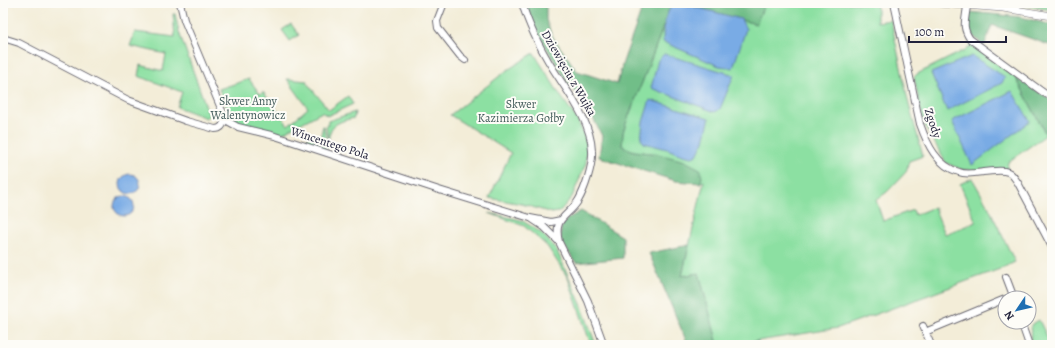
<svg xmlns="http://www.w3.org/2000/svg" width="1055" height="348" viewBox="0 0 1055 348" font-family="Alegreya,serif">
	<rect width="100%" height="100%" fill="#fdfcf7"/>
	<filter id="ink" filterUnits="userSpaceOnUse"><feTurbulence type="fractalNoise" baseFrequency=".025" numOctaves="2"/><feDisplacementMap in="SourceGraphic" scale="8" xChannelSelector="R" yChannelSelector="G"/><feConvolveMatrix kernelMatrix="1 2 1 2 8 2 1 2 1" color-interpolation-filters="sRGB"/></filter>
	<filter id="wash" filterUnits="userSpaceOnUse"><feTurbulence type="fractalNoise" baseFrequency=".012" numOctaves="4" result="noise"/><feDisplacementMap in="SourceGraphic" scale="16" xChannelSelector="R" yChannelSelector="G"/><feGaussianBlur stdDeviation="0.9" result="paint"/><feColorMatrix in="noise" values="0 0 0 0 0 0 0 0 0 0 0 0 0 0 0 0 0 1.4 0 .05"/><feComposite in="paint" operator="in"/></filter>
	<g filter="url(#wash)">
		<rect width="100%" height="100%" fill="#f3edd8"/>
		<!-- green -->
		<path fill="#8ce0a2" stroke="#57816e" d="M672 3H680L756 24 765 3H867L877 6V22L891 20 908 101 923 156 909 161 906 172 887 192 876 200 883 221 913 210 915 215 934 207 945 234 976 222 960 184 972 178 988 206 1015 262 1000 269 838 328 758 341 718 345 699 273 682 276 704 181 700 183 702 177 670 158 658 154 634 151 622 146 623 132 628 118 647 70Z
			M1009 3H1052V10Z
			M173 14H175L179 32 209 115 206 118 177 107 182 92 138 76 140 65 163 71 166 54 130 46 135 32 175 37Z
			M291 24 299 35 290 41 282 30Z
			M969 43 1016 78 1046 135 1008 162 1007 169 963 170 946 163 923 122 914 77 917 74 971 47Z
			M534 53 560 95 577 119 587 142 586 163 572 197 559 212 552 213 522 204 489 198 511 153 450 115 506 71Z
			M249 79 260 94 263 92 288 125 308 108 287 79 307 81V83L329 110 348 96 353 104 327 116 326 114H324L322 112 281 134 279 135 263 129 262 131 242 126 232 120 219 89Z
			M355 112 354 118C346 120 333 122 330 132 328 137 329 145 327 151H326L328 140 326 126 328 125V121Z
			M323 126H324L326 141 324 150 302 142 311 136 320 138Z
			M489 213 521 220 540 232 548 240 557 251 581 304 596 345H591L568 278 547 246 524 226Z
			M1039 320 1051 345H1030L1031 325Z"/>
		<!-- forest -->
		<path fill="#71be88" stroke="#4a7062" d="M526 3H546V20L552 36 577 71 617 84 623 62 644 3H672L647 70 628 118 623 132 622 146 634 151 658 154 685 161 700 169 702 177 700 183 676 181 599 157 602 136 589 110 567 81 544 44 532 21Z
			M680 3H765L756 24Z
			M970 12 1021 17 1052 25V46L992 25 984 46 971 34 967 29Z
			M1016 78 1052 100V145Z
			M581 211 623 237V258L576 263 561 241V228L567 219Z
			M689 245 682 276 699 273 718 345 758 341 757 345H688L649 253Z"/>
		<!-- water -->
		<path fill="#79abe5" stroke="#4e6690" d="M672 3H680L741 19 746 29 733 68 719 66 663 42C663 26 665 18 672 3Z
			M664 54 734 75 720 109 715 112 651 88 658 60Z
			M972 56 1005 77 1002 83 947 111 931 73Z
			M1012 91 1030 121 972 165 952 121Z
			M650 100 709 118V121L704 141 697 155 692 157 683 155 667 149 644 143 641 139 643 122Z
			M120 184a10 10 0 1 1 20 0a10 10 0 1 1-20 0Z
			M114 206a10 10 0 1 1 20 0a10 10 0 1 1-20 0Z"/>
	</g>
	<g filter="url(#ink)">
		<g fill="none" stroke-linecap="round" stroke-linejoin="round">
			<!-- minor casing -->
			<g stroke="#6b6972" stroke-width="8">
				<path id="minor" d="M180 3 184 20 225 118 229 122 238 127 275 136 439 190 530 218 551 222 561 220
					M444 3 437 21 438 28 460 56 465 60
					M522 3C529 27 540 48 553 69 569 94 591 121 592 151 593 165 585 189 578 201 567 218 553 217 559 242
					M894 3 920 124C927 144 937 166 959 172 966 175 976 173 983 172 991 172 1000 169 1008 172 1013 174 1015 179 1018 183L1052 247
					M967 5C966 20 961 26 970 39L1044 93 1052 97
					M3 38 19 43 128 100 186 121 215 129C222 129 224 124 225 118
					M532 219 544 227 559 242 588 301 604 345
					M1006 277 1014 298
					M1021 322 1029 345
					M923 326 931 345
					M925 332 1005 299"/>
			</g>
			<!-- tertiary casing -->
			<g stroke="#6b6972" stroke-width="8">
				<path id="tertiary" d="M938 3 1003 8 1052 16"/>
			</g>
			<!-- minor -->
			<use href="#minor" stroke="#fff" stroke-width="6"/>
			<!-- tertiary -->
			<use href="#tertiary" stroke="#fff" stroke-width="7"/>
		</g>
	</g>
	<g text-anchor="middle" stroke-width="4" stroke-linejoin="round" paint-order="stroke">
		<!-- street labels -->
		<g font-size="12" fill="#22223b" stroke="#fdfcf7">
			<text transform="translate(569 73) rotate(60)" y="4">Dziewięciu z Wujka</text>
			<text transform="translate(933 123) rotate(72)" y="4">Zgody</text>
			<text transform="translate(330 143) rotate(18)" y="4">Wincentego Pola</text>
		</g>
		<!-- park labels -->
		<g font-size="12" fill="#425b5a" stroke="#fdfcf7">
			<text x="248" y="105">Skwer Anny<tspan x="248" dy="14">Walentynowicz</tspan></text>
			<text x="521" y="108">Skwer<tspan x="521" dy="14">Kazimierza Gołby</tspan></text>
		</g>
	</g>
	<!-- margin -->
	<rect width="1055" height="348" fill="none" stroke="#fdfcf7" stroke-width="16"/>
	<!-- north arrow -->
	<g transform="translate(1017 310) rotate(235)"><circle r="19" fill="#fdfcf7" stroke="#a5a5ac"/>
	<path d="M0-3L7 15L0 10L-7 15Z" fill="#1f6fb2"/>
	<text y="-6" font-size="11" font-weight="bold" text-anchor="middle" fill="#22223b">N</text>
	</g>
	<!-- scale -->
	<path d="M909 36v6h97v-6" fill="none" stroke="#22223b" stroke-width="2"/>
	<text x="915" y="36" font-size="12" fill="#22223b" stroke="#fdfcf7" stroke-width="3" paint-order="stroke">100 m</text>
</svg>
